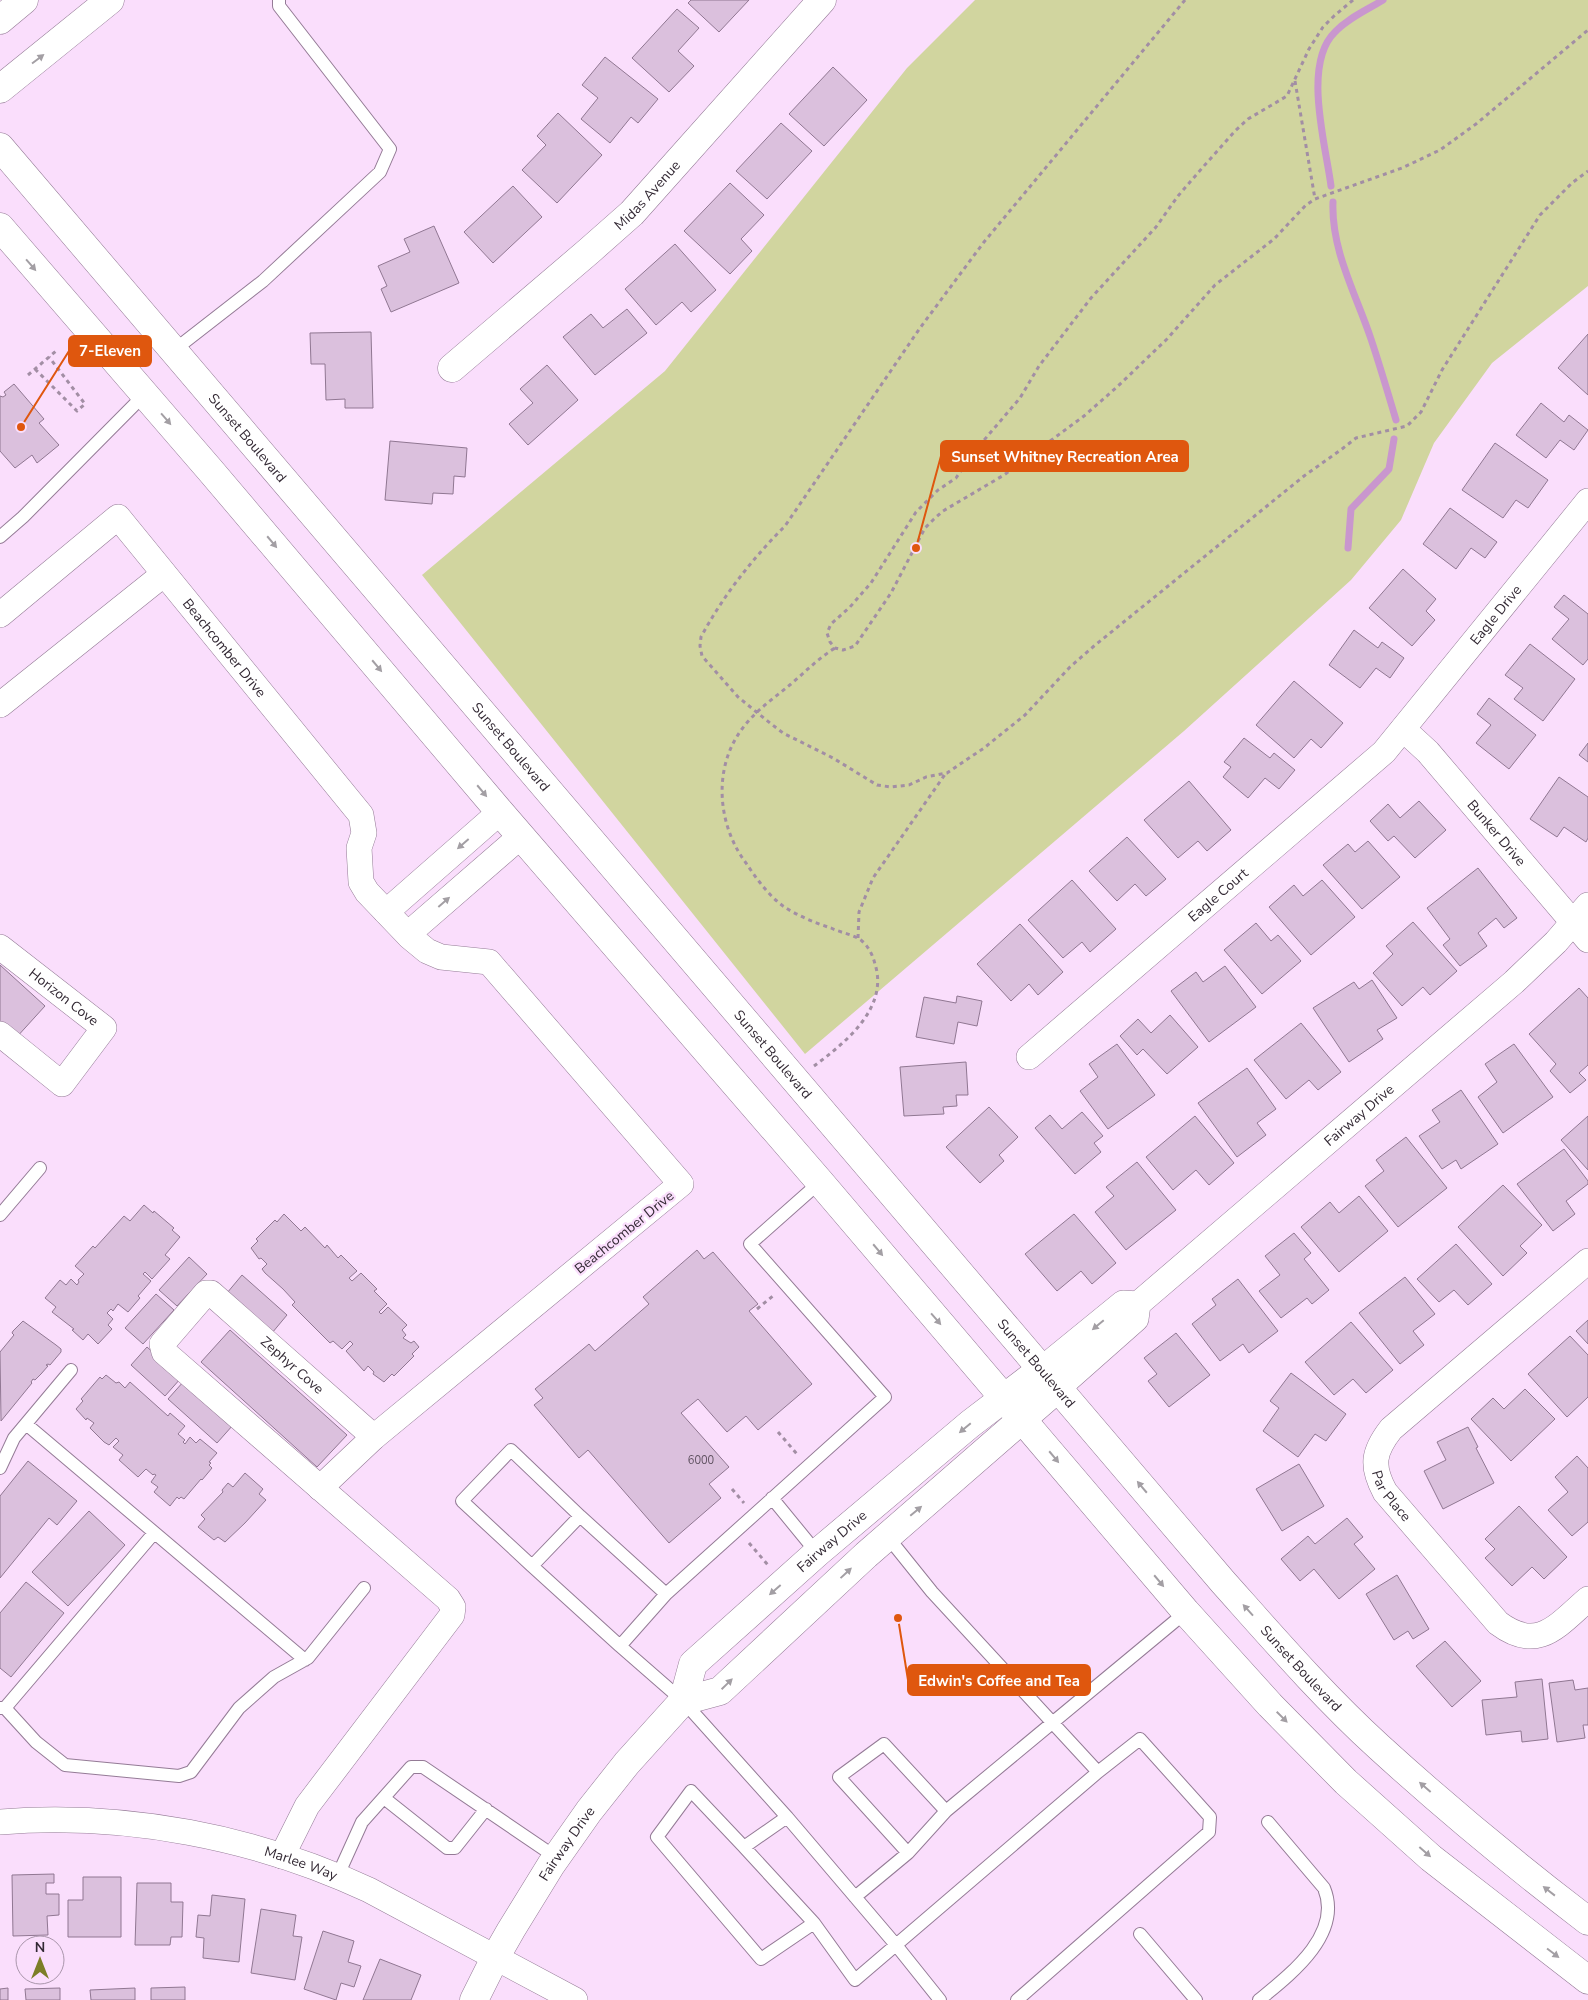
<svg xmlns="http://www.w3.org/2000/svg" width="1588" height="2000" viewBox="0 0 1588 2000" font-family="'Nunito Sans',sans-serif">
	<rect width="100%" height="100%" fill="#fadefc"/>
	<!-- green -->
	<path fill="#d1d59f" d="M975 0H1588V286L1492 363 1434 443 1401 520 1351 580 1184 731 805 1054 422 575 665 371 907 68Z"/>
	<g fill="none" stroke-linecap="round" stroke-linejoin="round">
		<!-- stream -->
		<path stroke="#c996ce" stroke-width="7" d="M1331 186C1326 146 1302 64 1335 32 1348 18 1367 10 1383 0
			M1333 202C1331 250 1356 294 1371 339 1380 366 1388 393 1396 420
			M1348 548 1351 509 1389 469 1394 439"/>
	</g>
	<!-- building -->
	<path fill="#dbc0dd" stroke="#907792" d="M691 0H749L719 32 688 3Z
		M677 9 699 28 678 51 694 66 669 92 632 58Z
		M605 57 658 99 638 123 631 117 610 143 581 119 598 98 582 85Z
		M833 67 867 100 824 146 789 114Z
		M558 113 602 155 557 203 522 170 546 145 537 136Z
		M781 123 812 151 767 199 736 171Z
		M730 183 764 215 741 239 752 251 730 274 684 231Z
		M513 186 542 217 493 263 464 232Z
		M434 226 459 283 391 312 381 289 387 286 378 266 410 252 404 239Z
		M675 244 716 290 691 312 682 302 656 325 625 289Z
		M627 309 647 333 595 375 563 337 591 314 603 328Z
		M371 332 373 408H345V399L326 400 325 364H311L310 333Z
		M1588 334V395L1558 368Z
		M547 365 578 400 528 445 509 424 533 403 520 389Z
		M14 384 44 419 39 423 59 445 37 463 32 455 15 468 0 451V396L3 397 6 395 4 392Z
		M1541 403 1564 422 1569 415 1588 430 1574 450 1560 440 1546 458 1516 435Z
		M390 441 467 448 465 477 454 476 453 494 433 493 432 504 385 500Z
		M1495 443 1548 480 1528 508 1516 500 1503 518 1462 490Z
		M1450 508 1497 542 1485 558 1471 548 1456 569 1423 544Z
		M1403 569 1436 599 1426 611 1435 620 1412 646 1369 608Z
		M1564 595 1588 614V659L1583 665 1552 639 1569 619 1554 607Z
		M1354 630 1378 648 1382 642 1404 658 1390 678 1376 668 1360 688 1329 665Z
		M1530 644 1575 679 1543 721 1514 699 1523 688 1505 675Z
		M1294 681 1343 723 1321 748 1311 739 1294 758 1256 725Z
		M1489 698 1536 735 1509 769 1476 743 1491 725 1477 714Z
		M1244 738 1270 758 1274 753 1295 770 1279 789 1265 778 1248 798 1223 777 1231 767 1224 762Z
		M1588 743V762L1579 755Z
		M1559 777 1588 797V838L1586 842 1564 827 1557 837 1530 819Z
		M1189 781 1231 830 1207 851 1198 841 1178 858 1144 820Z
		M1419 801 1446 830 1415 858 1394 836 1388 841 1370 821 1388 804 1400 818Z
		M1127 837 1166 879 1146 896 1135 884 1117 901 1089 871Z
		M1368 841 1400 877 1362 909 1323 865 1348 844 1355 852Z
		M1478 868 1517 918 1504 928 1496 918 1478 933 1487 946 1460 966 1443 945 1450 939 1427 908Z
		M1072 880 1116 929 1090 952 1082 942 1063 958 1028 920Z
		M1322 880 1355 917 1311 955 1269 907 1294 885 1303 896Z
		M1413 922 1457 971 1430 995 1423 987 1402 1006 1373 973 1393 954 1386 946Z
		M1256 923 1271 941 1278 935 1301 961 1262 994 1224 950Z
		M1020 924 1063 972 1038 995 1029 984 1011 1001 977 964Z
		M0 965 45 1006 15 1039 0 1026Z
		M1225 966 1256 1007 1209 1042 1171 991 1196 972 1203 982Z
		M1372 980 1397 1018 1377 1030 1383 1039 1349 1062 1313 1008 1354 982 1359 989Z
		M1579 988 1588 998V1065L1579 1073 1586 1080 1570 1093 1550 1071 1556 1064 1529 1034Z
		M957 996 982 1001 977 1026 958 1022 954 1044 916 1037 924 997 956 1003Z
		M1170 1015 1198 1047 1167 1074 1143 1049 1137 1055 1120 1036 1138 1019 1151 1033Z
		M1301 1023 1341 1072 1318 1090 1309 1080 1286 1099 1254 1060Z
		M1117 1044 1155 1095 1108 1129 1080 1091 1098 1077 1089 1064Z
		M1514 1044 1553 1097 1503 1133 1478 1097 1497 1082 1485 1064Z
		M966 1062 968 1095H956L957 1106 943 1107 944 1114 904 1116 900 1067Z
		M1247 1068 1276 1109 1257 1123 1266 1135 1237 1157 1198 1103Z
		M1461 1090 1498 1144 1461 1169 1456 1160 1442 1169 1419 1136 1440 1122 1432 1110Z
		M989 1107 1018 1137 999 1155 1004 1161 980 1183 946 1147Z
		M1082 1112 1103 1136 1094 1143 1101 1152 1075 1174 1035 1128 1050 1115 1062 1129Z
		M1195 1116 1234 1163 1209 1185 1196 1170 1173 1190 1146 1157Z
		M1588 1116V1170L1561 1140Z
		M1406 1137 1447 1188 1398 1227 1365 1186 1384 1171 1376 1160Z
		M1564 1149 1588 1181V1184L1566 1201 1575 1214 1553 1231 1517 1184Z
		M1137 1162 1176 1210 1126 1250 1095 1212 1114 1196 1106 1187Z
		M1503 1185 1542 1225 1520 1246 1527 1253 1503 1276 1458 1227Z
		M1359 1196 1388 1231 1339 1272 1301 1227 1330 1202 1339 1213Z
		M144 1205 153 1213 154 1211 174 1228 172 1230 180 1237 165 1255 170 1259 152 1279 145 1272 143 1274 151 1281 138 1296 140 1298 128 1312 118 1304 113 1311 111 1309 107 1313 113 1319 108 1325 112 1329 98 1344 88 1334 83 1340 72 1330 74 1329 52 1312 56 1307 45 1298 60 1280 66 1285 71 1279 77 1285 79 1282 78 1280 84 1274 75 1266 93 1246 95 1248 124 1216 130 1221Z
		M284 1214 301 1231 305 1227 325 1248 327 1245 338 1258 341 1255 357 1271 349 1278 352 1281 361 1273 377 1289 374 1291 387 1304 379 1312 381 1314 388 1307 407 1325 402 1330 406 1335 403 1338 411 1343 414 1341 419 1347 412 1354 414 1356 394 1376 392 1374 384 1382 373 1374 374 1372 368 1366 364 1371 346 1351 353 1344 350 1341 342 1349 333 1341 330 1343 292 1305 295 1302 283 1289 265 1273 262 1269 267 1264 261 1258 259 1259 251 1248 258 1241 256 1239 275 1220 277 1222Z
		M1074 1214 1116 1263 1092 1284 1081 1271 1057 1291 1025 1254Z
		M1294 1233 1311 1253 1304 1259 1329 1290 1312 1304 1307 1298 1281 1318 1259 1291 1280 1275 1265 1256Z
		M1456 1244 1492 1284 1468 1305 1454 1290 1439 1302 1417 1279Z
		M697 1250 704 1259 713 1252 758 1304 749 1311 812 1384 758 1430 746 1416 727 1432 698 1399 681 1413 729 1467 709 1484 721 1498 669 1543 588 1450 579 1458 534 1405 543 1398 535 1389 589 1344 595 1351 649 1304 643 1297Z
		M189 1257 207 1274 177 1306 159 1290Z
		M242 1275 287 1315 272 1333 227 1293Z
		M1405 1277 1435 1314 1413 1331 1424 1345 1400 1364 1359 1313Z
		M1238 1279 1278 1331 1249 1353 1243 1344 1220 1361 1192 1324 1216 1305 1212 1299Z
		M156 1294 174 1310 143 1344 125 1328Z
		M1588 1320V1344L1576 1331Z
		M23 1321 56 1345 61 1349V1352L50 1365 48 1364 46 1365 48 1366 41 1374 35 1380 33 1379 31 1382 32 1383 1 1421 0 1352 14 1335 12 1333 13 1331Z
		M1351 1322 1393 1370 1366 1393 1353 1379 1334 1395 1305 1362Z
		M230 1330 347 1435 317 1467 201 1362Z
		M1176 1333 1210 1375 1169 1407 1148 1381 1157 1374 1144 1358Z
		M1570 1336 1588 1355V1397L1567 1417 1528 1374Z
		M147 1347 181 1378 165 1396 131 1365Z
		M1291 1373 1346 1414 1326 1441 1315 1434 1298 1457 1263 1431 1279 1408 1270 1401Z
		M106 1375 116 1383 119 1382 125 1388 130 1382 168 1416 170 1413 185 1426 178 1434 185 1440 183 1442 185 1444 190 1437 196 1443 200 1439 217 1453 209 1462 211 1463 209 1465 212 1468 202 1480 201 1479 184 1499 181 1497 179 1499 177 1497 170 1506 154 1492 158 1487 151 1482 156 1475 154 1474 153 1475 146 1469 138 1477 119 1460 123 1455 113 1447 119 1441 116 1438 109 1445 104 1442 90 1428 94 1423 87 1418 86 1420 76 1409 83 1401 81 1399 100 1377 102 1379Z
		M184 1381 233 1425 217 1443 168 1399Z
		M1525 1389 1555 1419 1511 1461 1471 1419 1493 1398 1504 1409Z
		M1468 1427 1478 1447 1476 1448 1494 1483 1443 1509 1424 1471 1446 1460 1437 1442Z
		M1577 1456 1588 1468V1522L1572 1536 1548 1510 1568 1492 1555 1477Z
		M28 1461 77 1501 57 1525 49 1518 0 1578V1496Z
		M1299 1464 1324 1506 1282 1531 1256 1489Z
		M245 1473 263 1489 259 1494 266 1500 245 1523 225 1542 218 1537 214 1540 198 1527 205 1519 201 1515 223 1492 222 1490 228 1483 233 1487Z
		M1519 1506 1567 1557 1544 1579 1532 1567 1512 1586 1485 1558 1495 1549 1485 1539Z
		M89 1511 125 1545 68 1606 32 1572Z
		M1347 1518 1363 1537 1354 1544 1375 1569 1339 1599 1314 1569 1300 1581 1281 1559 1308 1536 1315 1544Z
		M1397 1575 1429 1629 1413 1639 1408 1631 1394 1640 1366 1594Z
		M26 1582 64 1613 11 1677 0 1668V1613Z
		M1445 1641 1481 1681 1452 1707 1416 1666Z
		M1542 1679 1548 1739 1522 1742 1521 1731 1486 1735 1482 1700 1517 1697 1515 1682Z
		M1573 1680 1575 1690 1588 1688V1725H1583L1585 1738 1557 1742 1549 1683Z
		M54 1874V1883H46V1894H59V1915L47 1916 48 1935 13 1936 12 1875Z
		M83 1877H121V1937H68V1900H83Z
		M137 1883H171V1902H183L182 1937H171L170 1945H135Z
		M212 1895 245 1899 239 1962 203 1958 204 1938 196 1937 198 1915 210 1916Z
		M261 1909 296 1915 293 1936 302 1937 295 1980 251 1973Z
		M323 1931 354 1941 348 1962 361 1966 354 1987 341 1983 336 2000 304 1989Z
		M380 1959 421 1975 411 2000H363Z
		M185 1987V2000H151V1988Z
		M8 1988V2000H0V1989Z
		M60 1988V2000H26L25 1989Z
		M135 1988V2000H91L90 1990Z"/>
	<g fill="none" stroke-linecap="round" stroke-linejoin="round">
		<!-- lane casing -->
		<g stroke="#947b96" stroke-width="14">
			<path id="lane" d="M173 351 263 281 380 172 390 149 279 6V0
				M0 537 23 517 144 395
				M0 1215 40 1168
				M26 1424 305 1660
				M0 1468 14 1438 71 1370
				M772 1498 817 1553
				M580 1516 511 1450 462 1501 532 1566 580 1516 666 1594
				M532 1566 620 1646
				M0 1708H5L154 1533
				M5 1708 36 1742 65 1765 179 1776 191 1772 239 1708 274 1677 308 1658 364 1588
				M384 1798 447 1848H455L486 1809
				M787 1817 896 1945 940 2000
				M744 1847 814 1923 761 1959 657 1837 691 1791 744 1847 787 1817 683 1701 620 1646 666 1594 885 1397 750 1244 820 1182
				M908 1853 946 1811
				M338 1875 362 1822 411 1767H423L557 1858
				M855 1897 908 1853 839 1777 884 1744 946 1811 1186 1612
				M814 1923 855 1980 1098 1772 932 1592 887 1536
				M1140 1934 1196 2000
				M1017 2000 1209 1832 1210 1817 1140 1739 1098 1772
				M1259 2000C1291 1974 1343 1934 1324 1888L1268 1822"/>
		</g>
		<!-- street casing -->
		<g stroke="#947b96" stroke-width="26">
			<g id="street">
				<path id="s1" d="M0 615 118 517 361 815 364 833 359 848 361 882 367 892 410 937 427 951 441 957 489 962 681 1184 374 1437 320 1488"/>
				<path d="M0 705 164 574"/>
				<path id="s2" d="M1403 729 1428 752 1588 940"/>
				<path d="M386 912 500 812"/>
				<path d="M408 934 521 836"/>
				<path id="s3" d="M0 947 104 1028 62 1084 0 1034"/>
				<path id="s4" d="M1029 1057 1384 752 1588 501"/>
				<path id="s5" d="M1588 1261 1391 1429C1373 1452 1371 1466 1385 1492L1498 1623C1538 1653 1557 1626 1588 1599"/>
				<path d="M1042 1369 1123 1303 1138 1304"/>
				<path id="s6" d="M1058 1388 1136 1319 1138 1304 1514 982 1556 942 1588 905"/>
				<path id="s7" d="M0 1822C125 1812 256 1837 369 1890L575 2000"/>
				<path id="s8" d="M282 1856 307 1806 452 1615 453 1607 448 1599 164 1352 162 1344 206 1293H211L374 1437"/>
			</g>
		</g>
		<!-- secondary casing -->
		<g stroke="#947b96" stroke-width="29">
			<g id="secondary">
				<path d="M0 20 24 0"/>
				<path d="M0 89 110 0"/>
				<path id="s9" d="M0 147 1223 1582C1273 1638 1323 1696 1379 1747 1446 1808 1516 1866 1588 1921"/>
				<path d="M0 227 210 470 500 812 820 1182 1186 1612 1270 1705 1346 1782 1431 1858 1588 1980"/>
				<path id="s10" d="M452 368 589 251 632 213 822 0"/>
				<path d="M683 1701 720 1691 866 1555 1058 1388"/>
				<path id="s11" d="M474 2000 495 1958 511 1930 551 1865 589 1811 627 1763 683 1701 693 1664 817 1553 970 1424 1042 1369"/>
			</g>
		</g>
		<!-- path -->
		<path stroke="#a28ea4" stroke-width="3" stroke-dasharray="4 4" stroke-linecap="butt" d="M1185 0 984 242 920 328 785 526C752 559 723 596 701 637L700 646 702 656 738 697 770 723 783 733 833 758 877 785 891 787 909 785 926 777 947 773 984 748 1025 715 1070 667 1094 646 1304 476 1342 449 1356 438 1407 426 1421 412 1442 370 1540 215 1572 183 1588 171
			M1353 0 1334 16 1323 27 1309 49 1287 96 1248 119 1235 131 1203 167 1178 196 1156 227 1091 298 1039 366 1020 398 973 453 956 478 938 490 916 512 871 583 850 607 831 624 827 633 830 642 835 648 843 650 855 646 891 593 925 528 934 519 943 511 1004 475 1084 416 1117 387 1167 339 1215 285 1274 239 1306 205 1315 199 1402 168 1440 150 1476 124 1588 30
			M1295 81 1315 199
			M35 369 77 411 85 404 49 357
			M28 375 56 351
			M858 938 859 912 873 878 946 773
			M814 1066C845 1043 889 1008 875 964 873 956 869 947 862 941 853 934 841 933 831 928 815 923 796 915 783 906 768 895 756 878 746 863 718 826 712 769 742 729 755 711 774 698 791 684 806 671 819 658 835 648
			M757 1309 774 1295
			M778 1432 797 1454
			M732 1489 744 1503
			M749 1543 768 1565"/>
		<!-- lane -->
		<use href="#lane" stroke="#fff" stroke-width="12"/>
		<!-- street -->
		<use href="#street" stroke="#fff" stroke-width="25"/>
		<!-- secondary -->
		<use href="#secondary" stroke="#fff" stroke-width="28"/>
	</g>
	<!-- one-way arrows -->
	<defs><path id="oneway-solid" d="M-6-.8H1V-3.2L6.5 0L1 3.2V.8H-6Z" transform="scale(1.25)"/></defs>
	<g fill="#a39fa4">
		<use href="#oneway-solid" transform="translate(38 59) rotate(-37)"/>
		<use href="#oneway-solid" transform="translate(31 265) rotate(49)"/>
		<use href="#oneway-solid" transform="translate(166 419) rotate(49)"/>
		<use href="#oneway-solid" transform="translate(272 542) rotate(50)"/>
		<use href="#oneway-solid" transform="translate(377 666) rotate(50)"/>
		<use href="#oneway-solid" transform="translate(482 791) rotate(50)"/>
		<use href="#oneway-solid" transform="translate(463 844) rotate(139)"/>
		<use href="#oneway-solid" transform="translate(444 902) rotate(-41)"/>
		<use href="#oneway-solid" transform="translate(878 1250) rotate(50)"/>
		<use href="#oneway-solid" transform="translate(936 1319) rotate(49)"/>
		<use href="#oneway-solid" transform="translate(1098 1325) rotate(140)"/>
		<use href="#oneway-solid" transform="translate(965 1428) rotate(140)"/>
		<use href="#oneway-solid" transform="translate(1054 1457) rotate(50)"/>
		<use href="#oneway-solid" transform="translate(1142 1487) rotate(-130)"/>
		<use href="#oneway-solid" transform="translate(916 1511) rotate(-40)"/>
		<use href="#oneway-solid" transform="translate(846 1573) rotate(-43)"/>
		<use href="#oneway-solid" transform="translate(1159 1581) rotate(50)"/>
		<use href="#oneway-solid" transform="translate(775 1590) rotate(139)"/>
		<use href="#oneway-solid" transform="translate(1248 1610) rotate(-132)"/>
		<use href="#oneway-solid" transform="translate(727 1684) rotate(-44)"/>
		<use href="#oneway-solid" transform="translate(1282 1717) rotate(45)"/>
		<use href="#oneway-solid" transform="translate(1425 1787) rotate(-139)"/>
		<use href="#oneway-solid" transform="translate(1425 1852) rotate(41)"/>
		<use href="#oneway-solid" transform="translate(1549 1891) rotate(-142)"/>
		<use href="#oneway-solid" transform="translate(1553 1953) rotate(37)"/>
	</g>
	<g text-anchor="middle" stroke-width="4.5" stroke-linejoin="round" paint-order="stroke">
		<!-- number labels -->
		<g font-size="11" fill="#5d4f5e">
			<text x="701" y="1464">6000</text>
		</g>
		<!-- street labels -->
		<g font-size="14" fill="#332934" stroke="#fadefc">
			<text dy="5" stroke="none"><textPath href="#s10" startOffset="261">Midas Avenue</textPath></text>
			<text dy="5" stroke="none"><textPath href="#s9" startOffset="382">Sunset Boulevard</textPath></text>
			<text dy="5" stroke="none"><textPath href="#s4" startOffset="645">Eagle Drive</textPath></text>
			<text dy="5" stroke="none"><textPath href="#s1" startOffset="322">Beachcomber Drive</textPath></text>
			<text dy="5" stroke="none"><textPath href="#s9" startOffset="788">Sunset Boulevard</textPath></text>
			<text dy="5" stroke="none"><textPath href="#s2" startOffset="140">Bunker Drive</textPath></text>
			<text dy="5" stroke="none"><textPath href="#s4" startOffset="249">Eagle Court</textPath></text>
			<text dy="5" stroke="none"><textPath href="#s3" startOffset="81">Horizon Cove</textPath></text>
			<text dy="5" stroke="none"><textPath href="#s9" startOffset="1192">Sunset Boulevard</textPath></text>
			<text dy="5" stroke="none"><textPath href="#s6" startOffset="410">Fairway Drive</textPath></text>
			<text transform="translate(624 1232) rotate(-39)" y="5">Beachcomber Drive</text>
			<text dy="5" stroke="none"><textPath href="#s9" startOffset="1598">Sunset Boulevard</textPath></text>
			<text dy="5" stroke="none"><textPath href="#s8" startOffset="879">Zephyr Cove</textPath></text>
			<text dy="5" stroke="none"><textPath href="#s5" startOffset="334">Par Place</textPath></text>
			<text dy="5" stroke="none"><textPath href="#s11" startOffset="590">Fairway Drive</textPath></text>
			<text dy="5" stroke="none"><textPath href="#s9" startOffset="2002">Sunset Boulevard</textPath></text>
			<text dy="5" stroke="none"><textPath href="#s11" startOffset="182">Fairway Drive</textPath></text>
			<text dy="5" stroke="none"><textPath href="#s7" startOffset="306">Marlee Way</textPath></text>
		</g>
	</g>
	<!-- callouts -->
	<path fill="none" stroke="#df570e" stroke-width="2" d="M21 427L69 351M916 548L941 456M898 1618L908 1680"/>
	<g fill="#df570e" stroke="#fadefc" stroke-width="2">
		<circle cx="21" cy="427" r="5"/>
		<circle cx="916" cy="548" r="5"/>
		<circle cx="898" cy="1618" r="5"/>
	</g>
	<g fill="#df570e" stroke="#df570e" stroke-width="2">
		<rect x="69" y="336" width="82" height="30" rx="5"/>
		<rect x="941" y="441" width="247" height="30" rx="5"/>
		<rect x="908" y="1665" width="182" height="30" rx="5"/>
	</g>
	<g font-size="15" text-anchor="middle" font-weight="bold" fill="#fff">
		<text x="110" y="356">7-Eleven</text>
		<text x="1065" y="462">Sunset Whitney Recreation Area</text>
		<text x="999" y="1686">Edwin's Coffee and Tea</text>
	</g>
	<!-- north arrow -->
	<g transform="translate(40 1960)"><circle r="24" fill="#fadefc" stroke="#aa96ac"/>
	<path d="M0-4L9 19L0 12L-9 19Z" fill="#7c7e27"/>
	<text y="-8" font-size="14" font-weight="bold" text-anchor="middle" fill="#332934">N</text>
	</g>
</svg>
